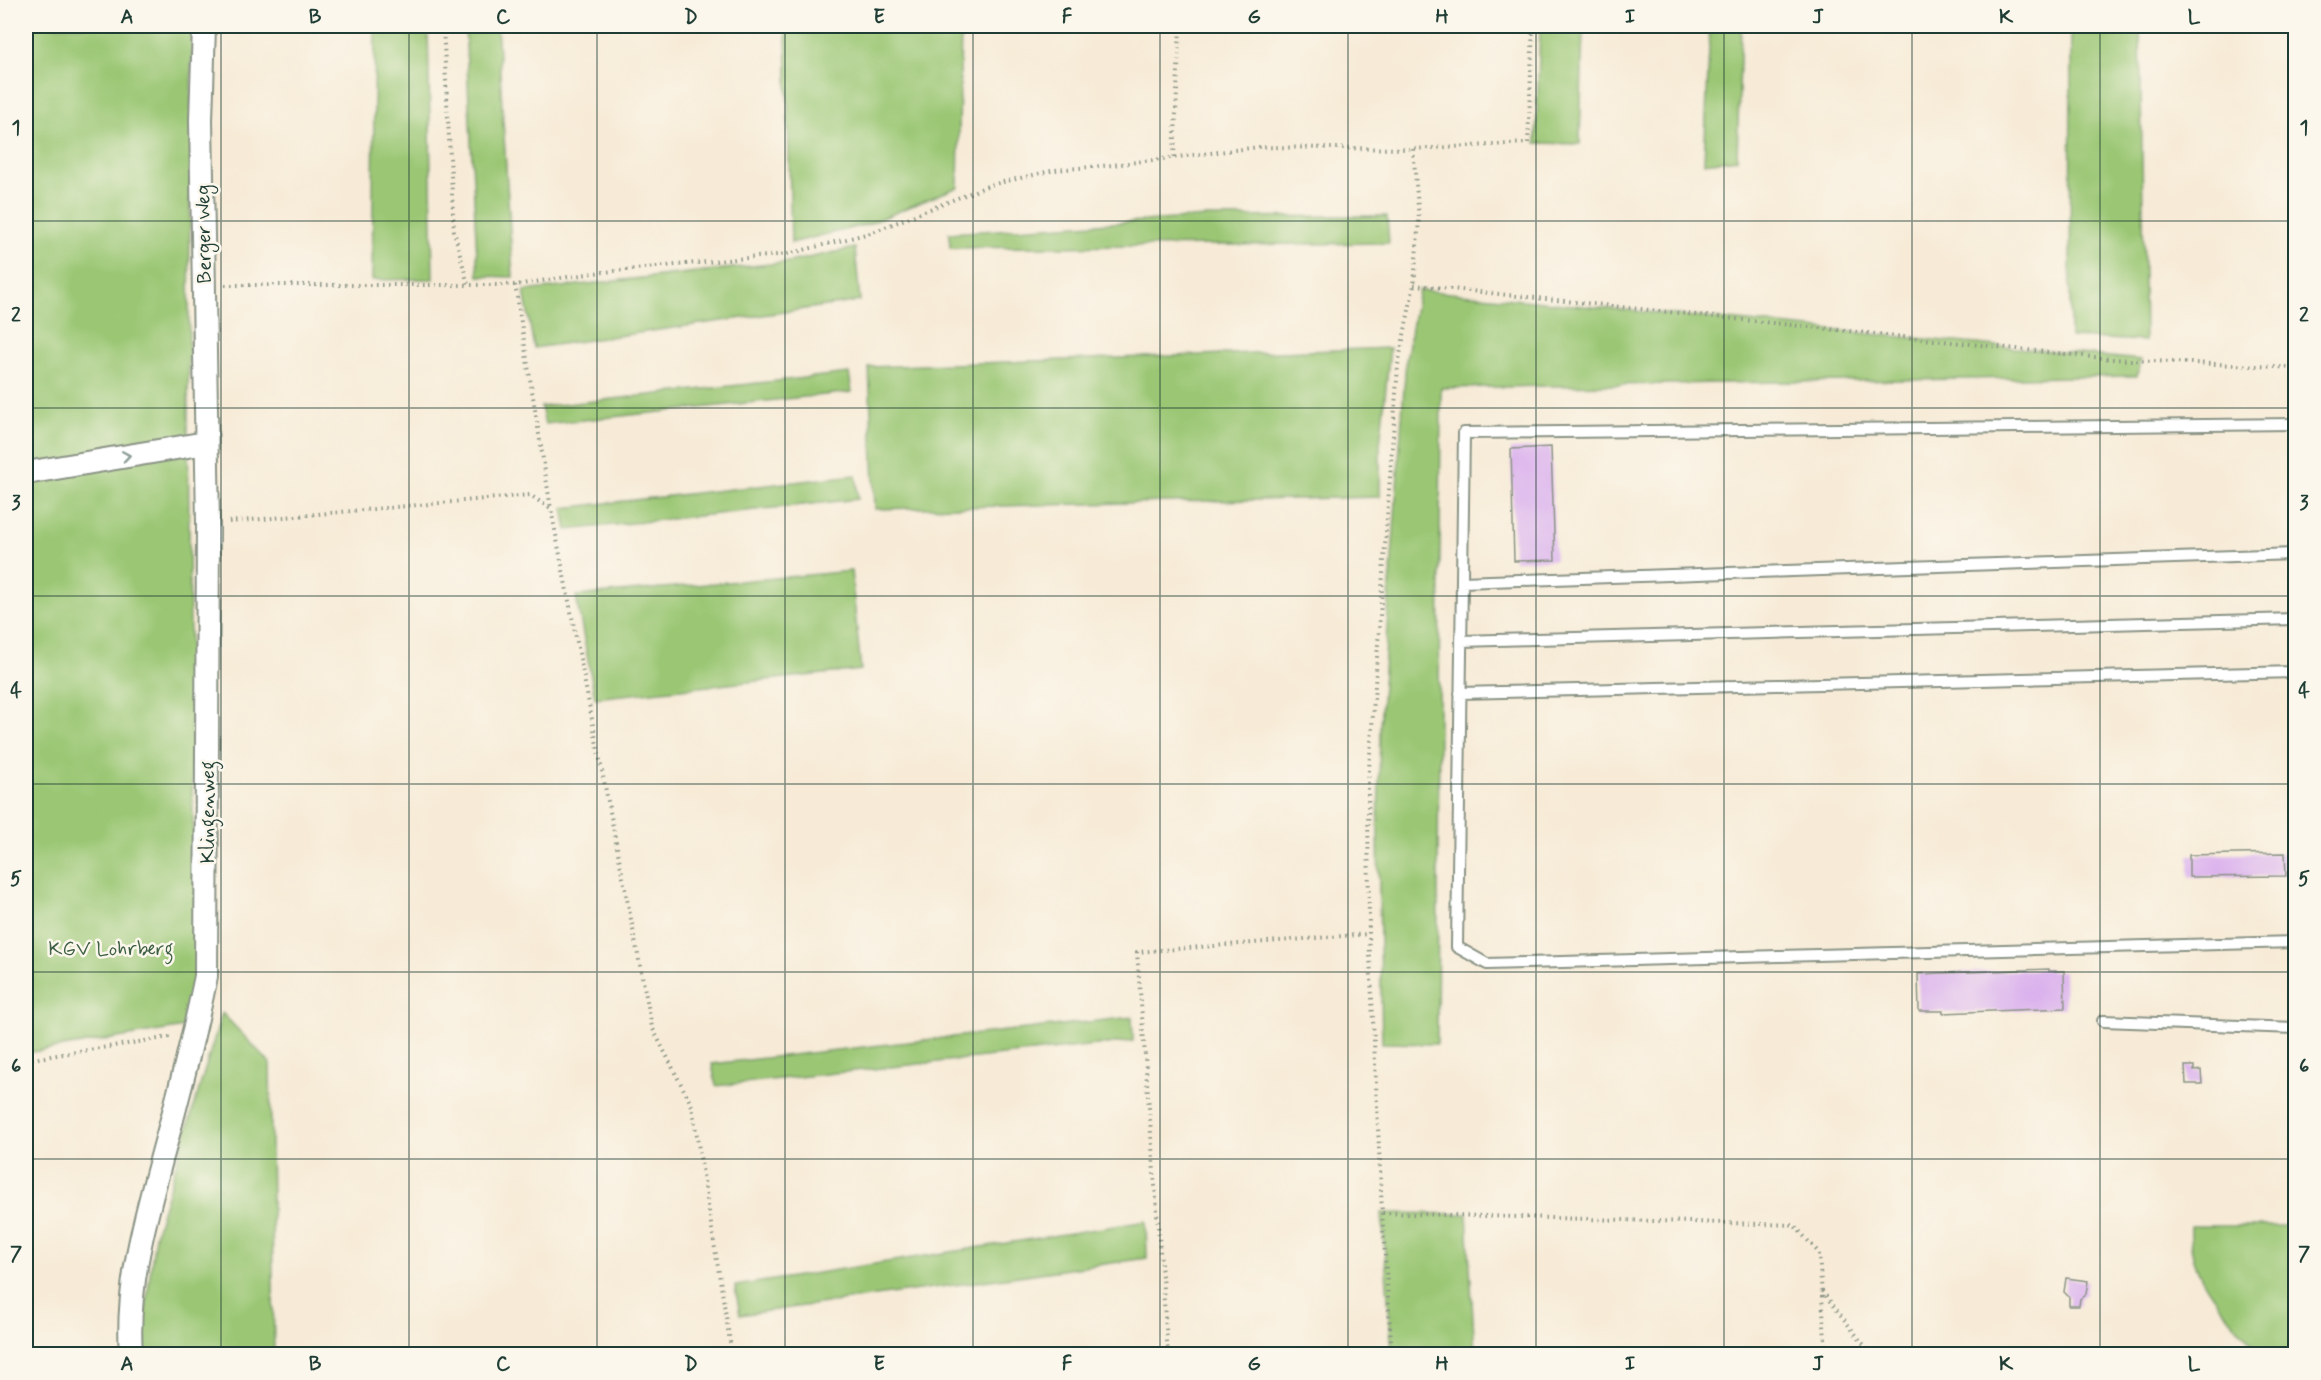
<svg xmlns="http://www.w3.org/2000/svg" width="2321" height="1380" viewBox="0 0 2321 1380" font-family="Mynerve,sans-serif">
	<rect width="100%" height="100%" fill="#fbf7ec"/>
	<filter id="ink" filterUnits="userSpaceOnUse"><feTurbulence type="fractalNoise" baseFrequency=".0167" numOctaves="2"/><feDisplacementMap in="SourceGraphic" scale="12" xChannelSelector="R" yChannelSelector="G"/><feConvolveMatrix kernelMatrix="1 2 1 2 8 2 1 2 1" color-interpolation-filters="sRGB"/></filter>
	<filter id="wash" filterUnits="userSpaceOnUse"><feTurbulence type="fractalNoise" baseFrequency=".008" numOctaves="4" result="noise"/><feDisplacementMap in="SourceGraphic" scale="24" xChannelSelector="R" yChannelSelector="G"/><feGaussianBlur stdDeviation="1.35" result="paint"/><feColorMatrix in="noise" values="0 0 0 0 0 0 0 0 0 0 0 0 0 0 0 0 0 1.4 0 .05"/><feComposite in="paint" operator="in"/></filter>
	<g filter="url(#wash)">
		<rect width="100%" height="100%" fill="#f7ebd7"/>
		<!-- green -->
		<path fill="#9bc775" stroke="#5d8254" stroke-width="1.5" d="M26 26H192L188 418 191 750 198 972 184 1027 26 1053Z
			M375 26H428L433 279 372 280Z
			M465 26H497L513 277 478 276Z
			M786 26H961L958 187 868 224 791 243Z
			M1540 26H1583L1580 144 1536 143Z
			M1710 26H1741L1737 159 1704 163Z
			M2071 26H2140L2145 341 2070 337Z
			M1387 216 1389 243 950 248 949 233 1207 217Z
			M855 248 860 301 534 348 524 291 789 262Z
			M1419 290 2141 360 2137 376 1441 388 1437 1044 1382 1043 1378 837 1380 727 1406 360Z
			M1390 348 1380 445V497L875 509 869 367Z
			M849 373 852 392 545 424 541 407Z
			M856 475 858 499 567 530 563 508Z
			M851 571 861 670 595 698 576 596Z
			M222 1013 270 1063 274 1354H145L143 1330 155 1235Z
			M1132 1017 1133 1041 716 1086 712 1064Z
			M1382 1213 1467 1214 1475 1354H1392Z
			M1146 1221 1147 1258 740 1315 735 1286Z
			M2190 1226H2295V1354H2261C2230 1316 2186 1279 2190 1226Z"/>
		<g id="blocks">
			<!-- building -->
			<path fill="#dab1ed" d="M1551 447 1555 560 1514 561 1511 449Z
				M2285 853 2286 876 2189 877V855Z
				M2049 969V971H2064L2065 1008 1943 1013V1011H1919L1918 974Z
				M2185 1066H2194V1071L2201 1070 2202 1084H2186Z
				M2066 1278 2088 1281 2086 1294 2080 1299 2079 1306H2069V1297L2064 1292Z"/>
		</g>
	</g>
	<g filter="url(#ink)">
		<use href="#blocks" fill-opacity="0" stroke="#8b9486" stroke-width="1.5"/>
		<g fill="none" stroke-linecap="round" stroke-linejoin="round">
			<!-- service casing -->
			<g stroke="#8b9486" stroke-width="14">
				<path id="service" d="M2296 424 1464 433 1457 947 1487 964 2296 942
					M1462 582 2296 554
					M1461 641 2296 619
					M1460 693 2296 672
					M2103 1021 2296 1028"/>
			</g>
			<!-- minor casing -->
			<g stroke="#8b9486" stroke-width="26">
				<path id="minor" d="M26 473 206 443
					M131 1354C126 1286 145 1219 163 1153 179 1094 194 1036 206 976L208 524 201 120 204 26"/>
			</g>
			<!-- path -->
			<path stroke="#8b9486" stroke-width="4" stroke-dasharray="1.5 4.5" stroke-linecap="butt" d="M443 26 454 231 468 285
				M1413 149 1419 219 1414 285 1398 365 1368 783 1369 934 1382 1213 1794 1225 1819 1253 1826 1354
				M1174 157 1180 26
				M225 285H515L594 273 788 254 870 233 990 185 1055 170 1113 165 1259 147 1413 149 1528 143 1533 26
				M515 285 551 509
				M1414 285 2112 359 2296 368
				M229 522 530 495 551 509 652 1027 692 1106 732 1354
				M26 1060 170 1037
				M1382 1213 1392 1354
				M1822 1291 1871 1354
				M1168 1354 1137 952 1369 934"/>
			<!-- service -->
			<use href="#service" stroke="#fff" stroke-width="10"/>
			<!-- minor -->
			<use href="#minor" stroke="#fff" stroke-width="22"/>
		</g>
		<!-- one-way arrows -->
		<defs><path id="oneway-chevron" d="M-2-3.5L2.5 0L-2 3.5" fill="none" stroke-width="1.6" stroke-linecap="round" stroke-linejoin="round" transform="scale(1.5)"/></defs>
		<use stroke="#8f9e9a" href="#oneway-chevron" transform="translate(126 456) rotate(-9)"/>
	</g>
	<!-- grid -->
	<path fill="none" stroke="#1f3d34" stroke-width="1.5" stroke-opacity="0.55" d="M221 26V1354M409 26V1354M597 26V1354M785 26V1354M973 26V1354M1160 26V1354M1348 26V1354M1536 26V1354M1724 26V1354M1912 26V1354M2100 26V1354M26 221H2296M26 408H2296M26 596H2296M26 784H2296M26 972H2296M26 1159H2296"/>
	<g text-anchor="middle" stroke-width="5" stroke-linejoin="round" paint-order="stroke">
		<!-- street labels -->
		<g font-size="20" fill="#1f3d34" stroke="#fbf7ec">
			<text transform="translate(203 234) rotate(-91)" y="7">Berger Weg</text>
			<text transform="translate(207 812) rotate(-90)" y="7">Klingenweg</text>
		</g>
		<!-- park labels -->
		<g font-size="20" fill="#3e6044" stroke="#fbf7ec">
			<text x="111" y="955">KGV Lohrberg</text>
		</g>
	</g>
	<!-- margin -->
	<rect width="2321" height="1380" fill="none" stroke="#fbf7ec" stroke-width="66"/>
	<rect x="33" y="33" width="2255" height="1314" fill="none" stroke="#1f3d34" stroke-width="2"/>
	<g font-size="20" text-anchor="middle" font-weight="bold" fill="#1f3d34">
		<text x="127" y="23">A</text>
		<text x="315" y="23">B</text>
		<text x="503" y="23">C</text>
		<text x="691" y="23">D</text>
		<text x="879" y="23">E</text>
		<text x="1067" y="23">F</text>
		<text x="1254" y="23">G</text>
		<text x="1442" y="23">H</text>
		<text x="1630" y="23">I</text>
		<text x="1818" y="23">J</text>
		<text x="2006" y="23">K</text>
		<text x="2194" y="23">L</text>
		<text x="16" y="134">1</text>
		<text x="2304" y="134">1</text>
		<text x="16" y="321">2</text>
		<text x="2304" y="321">2</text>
		<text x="16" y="509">3</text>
		<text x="2304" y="509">3</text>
		<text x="16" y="697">4</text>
		<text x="2304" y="697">4</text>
		<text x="16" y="885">5</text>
		<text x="2304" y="885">5</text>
		<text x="16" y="1072">6</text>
		<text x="2304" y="1072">6</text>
		<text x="16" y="1260">7</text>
		<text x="2304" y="1260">7</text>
		<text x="127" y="1370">A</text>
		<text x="315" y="1370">B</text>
		<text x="503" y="1370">C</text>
		<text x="691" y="1370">D</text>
		<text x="879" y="1370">E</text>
		<text x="1067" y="1370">F</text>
		<text x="1254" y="1370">G</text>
		<text x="1442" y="1370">H</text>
		<text x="1630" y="1370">I</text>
		<text x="1818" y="1370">J</text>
		<text x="2006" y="1370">K</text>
		<text x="2194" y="1370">L</text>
	</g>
</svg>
